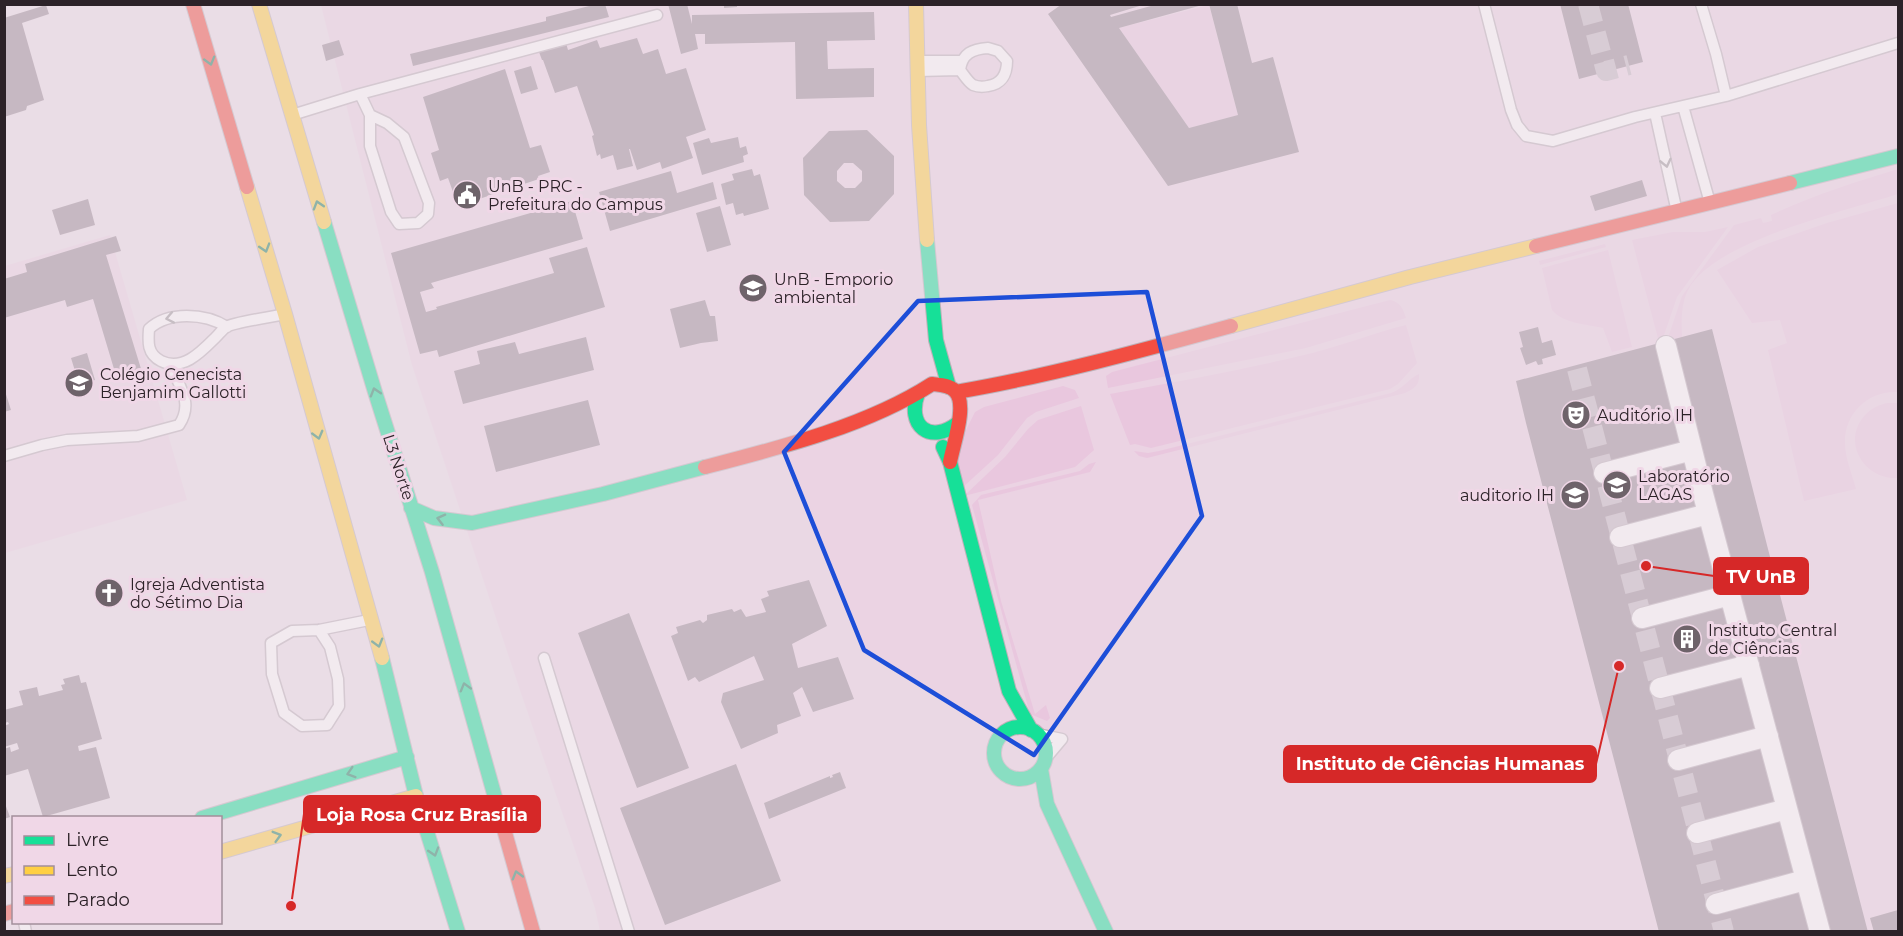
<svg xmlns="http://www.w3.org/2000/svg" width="1903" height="936" viewBox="0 0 1903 936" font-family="Montserrat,sans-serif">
	<rect width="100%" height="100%" fill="#eadde6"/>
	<!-- built -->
	<path fill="#ebd3e3" d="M321 5H1898V931H600L595 908 519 687 412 365Z
		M110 235 187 500 5 553V266Z"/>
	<!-- green -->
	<path fill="#e9c7de" d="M1209 5 1238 115 1189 128 1119 28Z
		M1898 169V194C1845 211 1729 238 1694 281 1681 296 1681 318 1682 337L1667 341 1682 296 1734 225 1761 218 1763 223 1772 221 1771 215C1812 196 1855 182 1898 169Z
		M1898 203V392C1869 390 1844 413 1845 443 1845 458 1852 474 1856 489L1804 501 1768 350 1787 343 1780 320 1752 323 1717 270 1758 247 1827 223Z
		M1728 227 1677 297 1662 341 1659 342 1632 240 1673 232H1705Z
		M1605 244 1606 247 1540 265 1539 261Z
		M1608 250 1632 347 1612 352 1603 328C1586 324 1564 324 1552 310L1542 268Z
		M1390 300C1401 302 1403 309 1406 318L1306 348 1108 388 1106 376 1112 372Z
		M1406 325 1417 363 1398 384 1390 389 1151 448 1135 444 1130 445 1110 394C1174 382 1237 371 1300 356 1336 348 1370 334 1406 325Z
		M1419 374C1420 385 1414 389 1405 393L1147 458 1139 456 1134 451 1148 453 1159 451 1391 393C1403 389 1408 379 1419 374Z
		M1063 386 1075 390 1079 398 1036 412 1027 418 998 455 962 488 956 450 975 412 984 407Z
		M1887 403H1898V478C1864 480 1840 441 1866 414 1872 408 1879 405 1887 403Z
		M1081 406 1094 450 1075 467 964 496 1005 457 1028 429 1038 420Z
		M1096 462 1090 472 978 500 1001 601 1035 714 1046 705 1050 718 1047 721 1030 714 972 505 981 495 1080 471 1089 464Z"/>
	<!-- building -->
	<path fill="#9c8d97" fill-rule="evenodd" d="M597 4H605L609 17 413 66 410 54 546 21V17Z
		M668 4H687L692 24V15L874 12 875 40 827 41 828 69 874 68V97L796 99 795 42 705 44V34H695L698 49 681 54Z
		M724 4H737V7L724 8Z
		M1062 4H1146L1110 15 1111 17 1158 4H1206L1119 28 1189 128 1238 115 1209 4H1237L1252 63 1273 57 1299 152 1168 186 1048 14Z
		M1560 4H1628L1643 62 1579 79Z
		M46 5 49 14 22 23 44 100 27 106 26 110 4 117V18Z
		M637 38 643 54 658 49 666 74 686 68 706 130 686 137 693 158 662 169 660 162 637 170 630 149H629L633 166 617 170 613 155 601 159 600 154 597 156 592 136 594 135 577 86 555 93 543 60H542L539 52 566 43 568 50 597 40 600 48Z
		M339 40 344 55 326 61 322 45Z
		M531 66 538 89 521 94 514 71Z
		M505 69 530 148 541 145 550 172 538 176 539 179 458 206 448 178 440 181 431 153 439 150 423 97Z
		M867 130 894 156V194L869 221 830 222 804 195 803 158 829 131ZM844 163H853L862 171V181L855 188H845L837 181V171Z
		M738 137 740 148 746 146 748 154 743 156 744 162 702 175 693 143 709 138 711 143Z
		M752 169 754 176 760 174 769 209 744 216 743 213 736 215 733 203 726 205 721 184 734 180 732 174Z
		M671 171 677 193 713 182 717 199 610 231 599 192Z
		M1642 180 1647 196 1595 211 1590 196Z
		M88 199 95 225 60 235 52 210Z
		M572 201 583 239 431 283 434 288 420 292 426 312 437 309 436 307 554 273 549 258 587 247 605 307 439 357 437 350 420 354 391 253Z
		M720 206 731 245 707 252 696 213Z
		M116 236 121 251 106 255 142 372 117 379 93 299 67 307 65 300 4 318V279L27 272 25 264Z
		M705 300 710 316H715L718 341 701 343 680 348 670 309Z
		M1538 327 1542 343 1552 340 1556 355 1542 359 1543 364 1538 365 1536 361 1526 365 1520 348 1523 347 1519 332Z
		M1712 329 1768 549 1868 932H1659L1526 423 1516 381Z
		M586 337 594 370 463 404 454 371 480 364 477 351 515 342 519 354Z
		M87 353 95 380 79 384 71 358Z
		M4 388 11 410 4 412Z
		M588 400 600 445 496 472 484 426Z
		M809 580 827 626 792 644 798 668 838 657 854 699 813 712 802 687 793 693 801 716 777 725 778 733 741 749 721 702 723 693 764 680 754 656 699 682 695 677 688 681 671 636 678 633 676 627 700 620 703 623 707 620V615L732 609 734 612 741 609 746 617 766 612 761 599 769 596 767 591Z
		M629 613 689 768 637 788 578 633Z
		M79 675 81 683 86 682 102 739 78 746 79 751 96 747 110 798 43 817 28 769 4 776V749L10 747 11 752 19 749 17 743 4 747V726L9 724 8 722 4 723V710L23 705 19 691 37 687 39 696 63 690 61 685 65 684 63 679Z
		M736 764 781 881 665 925 620 808Z
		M840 772 846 788 769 819 764 803 830 776V778L833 777 832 775Z
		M4 801 10 817 4 819Z
		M1898 910V932H1874L1870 918Z"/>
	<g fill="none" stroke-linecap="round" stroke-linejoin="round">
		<!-- street-tunnel -->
		<path stroke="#c4b8c0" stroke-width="20" stroke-dasharray="20 10" stroke-linecap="butt" d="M1588 4 1606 71 1629 65
			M1577 369 1724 932"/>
		<!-- lane casing -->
		<g stroke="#bcb1b8" stroke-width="13">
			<path id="lane" d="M1484 4 1511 110 1517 125 1526 136 1553 141 1635 117 1726 96 1898 43
				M1701 4 1716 54 1726 96
				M988 48 998 51 1007 61C1007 74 1002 84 988 86 983 87 978 87 973 85 968 82 964 75 960 70 962 53 973 49 988 48Z
				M919 61H961
				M917 71 960 70
				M360 94 657 15
				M1683 106 1710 203
				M1655 113 1677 212
				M292 115 360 94 370 115V146L391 212 399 224 418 223 428 214 429 203 404 137 387 123 370 115
				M227 327C205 313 168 311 149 329 148 342 147 354 161 361 183 372 202 351 216 337 219 334 223 329 226 327 234 322 273 317 285 314
				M4 456 42 445 67 440 138 436 179 425C194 403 179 386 170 364
				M319 630 330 647 338 679 339 706 327 725 302 726 284 713 272 674 271 643 292 631 319 630 369 620
				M544 658 629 932
				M1037 734 1062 739 1046 758
				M24 922 26 932"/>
		</g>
		<!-- street casing -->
		<g stroke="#bcb1b8" stroke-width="22">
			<path id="street" d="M1666 346 1703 494 1820 932
				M1604 473 1692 450
				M1620 537 1708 514
				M1642 618 1730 595
				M1660 688 1749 665
				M1678 760 1768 736
				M1697 833 1787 809
				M1716 904 1805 880"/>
		</g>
		<!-- fast casing -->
		<g stroke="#bcb1b8" stroke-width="16">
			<path id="fast" d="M1790 183 1898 156
				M324 222 375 392 432 572 500 815
				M927 240 936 340 949 387
				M918 393C906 426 930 445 958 423
				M943 447 950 462 1009 691 1031 730
				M411 508 434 518 472 523 603 494 705 467
				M382 658 416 796 458 932
				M994 753a26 26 0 1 1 52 0a26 26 0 1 1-52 0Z
				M1041 769 1047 804 1106 932
				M202 818 407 757"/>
		</g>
		<!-- slow casing -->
		<g stroke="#bcb1b8" stroke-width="16">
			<path id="slow" d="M259 4 324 222
				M916 4 919 125 927 240
				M247 187 285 314 382 658
				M1231 326 1410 277 1536 246
				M220 852 416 796
				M4 876 14 874"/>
		</g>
		<!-- jam casing -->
		<g stroke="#bcb1b8" stroke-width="16">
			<path id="jam" d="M193 4 247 187
				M1536 246 1790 183
				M956 392C1049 376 1140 351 1231 326
				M705 467C779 448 867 426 932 384 940 385 949 385 955 391 968 404 953 445 950 462
				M500 815 533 932
				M4 914 14 911"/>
		</g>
		<!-- lane -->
		<use href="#lane" stroke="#fcfafb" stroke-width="10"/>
		<!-- street -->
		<use href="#street" stroke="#fcfafb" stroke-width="20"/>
		<!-- fast -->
		<use href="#fast" stroke="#16e098" stroke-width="14"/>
		<!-- slow -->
		<use href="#slow" stroke="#ffcf43" stroke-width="14"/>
		<!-- jam -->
		<use href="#jam" stroke="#f24e42" stroke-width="14"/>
	</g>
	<!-- one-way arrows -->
	<defs><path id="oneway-chevron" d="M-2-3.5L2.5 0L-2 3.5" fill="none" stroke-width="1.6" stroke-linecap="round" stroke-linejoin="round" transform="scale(1.5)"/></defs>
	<g stroke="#218160">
		<use href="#oneway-chevron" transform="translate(210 61) rotate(74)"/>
		<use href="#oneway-chevron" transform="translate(318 205) rotate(-107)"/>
		<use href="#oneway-chevron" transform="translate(265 248) rotate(73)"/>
		<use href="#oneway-chevron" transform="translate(375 392) rotate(-107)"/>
		<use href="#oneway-chevron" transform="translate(318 435) rotate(75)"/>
		<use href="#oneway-chevron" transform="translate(441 519) rotate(-166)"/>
		<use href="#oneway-chevron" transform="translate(378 643) rotate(74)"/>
		<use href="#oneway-chevron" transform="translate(465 687) rotate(-106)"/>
		<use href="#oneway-chevron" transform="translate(351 773) rotate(163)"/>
		<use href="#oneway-chevron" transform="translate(277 836) rotate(-16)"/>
		<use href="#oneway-chevron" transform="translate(434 852) rotate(73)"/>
		<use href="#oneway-chevron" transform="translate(517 875) rotate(-106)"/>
	</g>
	<g stroke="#9e999c">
		<use href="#oneway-chevron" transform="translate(1666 163) rotate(77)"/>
		<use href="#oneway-chevron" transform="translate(170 318) rotate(169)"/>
	</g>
	<!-- marked area -->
	<path d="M0 0H1903V936H0ZM1147 292 1202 516 1034 755 864 650 784 452 918 301Z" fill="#eadde6" fill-opacity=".55" fill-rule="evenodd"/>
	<path fill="none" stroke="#1d4ed8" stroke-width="4.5" stroke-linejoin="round" d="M1147 292 1202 516 1034 755 864 650 784 452 918 301Z"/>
	<!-- icons -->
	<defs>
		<g id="civic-disc" transform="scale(1.5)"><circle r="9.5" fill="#6e636a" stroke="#f0d7e7"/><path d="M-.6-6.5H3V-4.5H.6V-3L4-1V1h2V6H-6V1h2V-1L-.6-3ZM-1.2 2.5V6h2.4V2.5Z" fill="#fff"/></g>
		<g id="school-disc" transform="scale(1.5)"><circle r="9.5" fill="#6e636a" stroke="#f0d7e7"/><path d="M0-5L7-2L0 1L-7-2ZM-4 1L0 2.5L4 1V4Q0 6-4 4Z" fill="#fff"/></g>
		<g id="theatre-disc" transform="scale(1.5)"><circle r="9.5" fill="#6e636a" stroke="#f0d7e7"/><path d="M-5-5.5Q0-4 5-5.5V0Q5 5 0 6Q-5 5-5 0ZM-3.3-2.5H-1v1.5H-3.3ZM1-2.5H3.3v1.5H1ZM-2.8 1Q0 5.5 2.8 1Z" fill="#fff"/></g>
		<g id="university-disc" transform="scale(1.5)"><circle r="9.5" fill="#6e636a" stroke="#f0d7e7"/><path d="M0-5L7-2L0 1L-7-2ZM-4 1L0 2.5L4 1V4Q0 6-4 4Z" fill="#fff"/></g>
		<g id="church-disc" transform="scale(1.5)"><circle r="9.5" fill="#6e636a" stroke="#f0d7e7"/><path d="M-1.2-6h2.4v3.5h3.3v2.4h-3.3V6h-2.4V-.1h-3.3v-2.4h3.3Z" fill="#fff"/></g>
		<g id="building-disc" transform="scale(1.5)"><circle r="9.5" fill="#6e636a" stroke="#f0d7e7"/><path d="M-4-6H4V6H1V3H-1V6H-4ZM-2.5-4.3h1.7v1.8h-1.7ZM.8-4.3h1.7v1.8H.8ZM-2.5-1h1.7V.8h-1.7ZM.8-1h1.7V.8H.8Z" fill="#fff"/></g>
	</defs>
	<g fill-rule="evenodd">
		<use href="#civic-disc" x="467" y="195"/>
		<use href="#school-disc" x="753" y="288"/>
		<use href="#school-disc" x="79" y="383"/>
		<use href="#theatre-disc" x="1576" y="415"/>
		<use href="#university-disc" x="1617" y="485"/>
		<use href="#school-disc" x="1575" y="495"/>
		<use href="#church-disc" x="109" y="593"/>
		<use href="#building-disc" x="1687" y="639"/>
	</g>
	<g text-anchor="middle" stroke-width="6" stroke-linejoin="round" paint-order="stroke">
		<!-- poi labels -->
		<g font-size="16" fill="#2c2228" stroke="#f0d7e7" text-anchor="start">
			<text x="488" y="192">UnB - PRC -<tspan x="488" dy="18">Prefeitura do Campus</tspan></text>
			<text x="774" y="285">UnB - Emporio<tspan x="774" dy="18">ambiental</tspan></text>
			<text x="100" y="380">Colégio Cenecista<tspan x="100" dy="18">Benjamim Gallotti</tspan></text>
			<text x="1597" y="421">Auditório IH</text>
			<text x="1638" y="482">Laboratório<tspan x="1638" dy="18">LAGAS</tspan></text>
			<text x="1554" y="501" text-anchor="end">auditorio IH</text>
			<text x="130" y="590">Igreja Adventista<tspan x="130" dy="18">do Sétimo Dia</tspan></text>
			<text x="1708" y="636">Instituto Central<tspan x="1708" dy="18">de Ciências</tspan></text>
		</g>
		<!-- street labels -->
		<g font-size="16" fill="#2c2228" stroke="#f0d7e7">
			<text transform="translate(399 467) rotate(72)" y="6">L3 Norte</text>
		</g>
	</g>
	<!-- callouts -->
	<path fill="none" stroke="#d62828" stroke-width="2" d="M1646 566L1714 576M1619 666L1596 764M291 906L304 814"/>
	<g fill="#d62828" stroke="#f0d7e7" stroke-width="2">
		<circle cx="1646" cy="566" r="6"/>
		<circle cx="1619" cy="666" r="6"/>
		<circle cx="291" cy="906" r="6"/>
	</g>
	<g fill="#d62828" stroke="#d62828" stroke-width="2">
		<rect x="1714" y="558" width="94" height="36" rx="6"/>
		<rect x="1284" y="746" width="312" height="36" rx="6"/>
		<rect x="304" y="796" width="236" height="36" rx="6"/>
	</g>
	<g font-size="18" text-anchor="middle" font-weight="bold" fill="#fff">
		<text x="1761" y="583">TV UnB</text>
		<text x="1440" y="770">Instituto de Ciências Humanas</text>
		<text x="422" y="821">Loja Rosa Cruz Brasília</text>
	</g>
	<!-- border -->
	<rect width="1903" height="936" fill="none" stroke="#2c2228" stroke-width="12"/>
	<!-- legend -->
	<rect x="12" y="816" width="210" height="108" fill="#f0d7e7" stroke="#a28f9b" stroke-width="1.5"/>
	<rect x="24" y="836" width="30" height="9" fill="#16e098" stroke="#a28f9b" stroke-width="1.5"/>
	<text x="66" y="846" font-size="18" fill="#2c2228">Livre</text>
	<rect x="24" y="866" width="30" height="9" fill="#ffcf43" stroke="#a28f9b" stroke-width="1.5"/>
	<text x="66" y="876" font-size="18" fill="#2c2228">Lento</text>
	<rect x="24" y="896" width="30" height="9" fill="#f24e42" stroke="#a28f9b" stroke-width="1.5"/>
	<text x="66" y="906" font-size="18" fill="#2c2228">Parado</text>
</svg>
